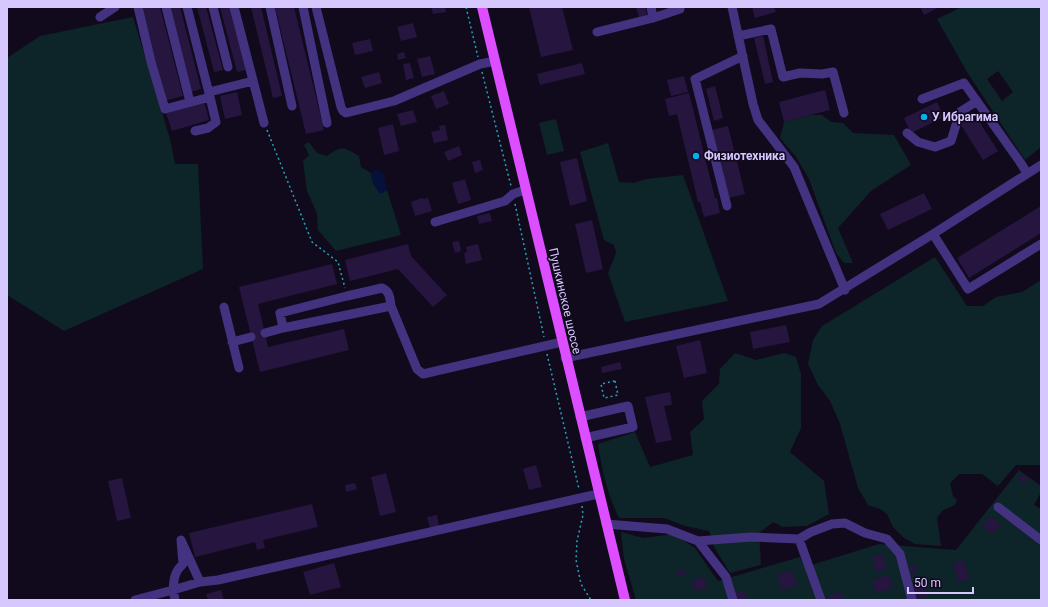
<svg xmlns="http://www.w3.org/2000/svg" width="1048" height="607" viewBox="0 0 1048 607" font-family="Roboto,sans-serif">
	<rect width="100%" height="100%" fill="#110a1d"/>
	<!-- green -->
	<path fill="#0d2428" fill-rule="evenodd" d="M962 7H1041V147L1025 160 967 72 937 19ZM998 71 1013 92 1002 101 987 79Z
		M133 17 170 139 175 164H198L203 269 64 331 7 295V58L40 36Z
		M811 115H822L831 122 843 123 853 133 894 135 911 165 871 191 838 228 853 263H844L836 253 809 179 796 157 780 138 784 122Z
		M556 119 564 151 547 155 539 123Z
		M309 142 317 153 327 156C342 145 344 147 359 156L361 167 371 173 374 185 382 193 387 190 401 235 336 251 318 230 317 214 307 191 303 161 309 155 304 145Z
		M608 143 619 182 634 183 646 179 683 175 728 301 625 322 608 273 616 253 614 245 604 240 580 152Z
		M935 257 967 306H983L996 297 1022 292 1041 280V465H1016L998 486 982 474H959L950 483 953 496 957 500 955 505 943 510 937 518 941 546 915 544 904 538 893 527 887 514 880 509 868 505 858 488 840 424 830 401 818 385 808 364 813 340 822 326Z
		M735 353 756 360 784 353 796 357 801 374V428L790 452 824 481 829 514 807 526 783 527 773 522 759 533 761 565 730 573 714 547 709 531 685 526 664 518H619C607 494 602 470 598 444L635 432 650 467 693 455 690 432 704 419 702 401 719 384 720 369Z
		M1019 470 1041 486V492L1034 505 1041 509V600H636L624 559 621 532 643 538 674 534 695 548 718 581 800 557 805 567 879 544 956 550Z"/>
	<!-- water -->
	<path fill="#06103b" d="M373 170 380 171 384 176 387 190 382 193H379C375 186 368 178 373 170Z"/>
	<!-- building -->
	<path fill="#25153f" d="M141 7H160L183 96 164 101Z
		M169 7H180L201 89 191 92Z
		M197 7H206L223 70 214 72Z
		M220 7H230L246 70 237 72Z
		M251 7H261L282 96 273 98Z
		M275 7H294L324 130 306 134Z
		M431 7H445L446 12 433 14Z
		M529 7H562L573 50 541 57Z
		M636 7H645L647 15 639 17Z
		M752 7H774L776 12 755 18Z
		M920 7H940L924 15Z
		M413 23 417 37 401 41 397 27Z
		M763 36 773 82 765 84 754 38Z
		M370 39 373 51 355 55 352 43Z
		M404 52 406 58 398 60 397 54Z
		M430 56 435 74 422 77 417 59Z
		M410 63 414 78 406 80 403 64Z
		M582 63 585 74 540 85 537 74Z
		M379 72 382 83 365 88 361 77Z
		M684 76 688 92 671 96 667 80Z
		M715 86 723 118 714 121 706 89Z
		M825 90 830 110 784 122 779 102Z
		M444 91 449 104 436 109 431 96Z
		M237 92 242 115 225 119 220 96Z
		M689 93 715 198 711 199 717 198 720 213 704 217 700 202H698L677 114 669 116 665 99Z
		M204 101 209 120 172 131 166 113Z
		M937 102 944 117 911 133 904 118Z
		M413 110 417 122 401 126 397 114Z
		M974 113 998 151 983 160 959 122Z
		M393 124 399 151 384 155 378 128Z
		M445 125 448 140 434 143 431 132 440 130 439 126Z
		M728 126 745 194 729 198 712 130Z
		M459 146 462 155 448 161 444 152Z
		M577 158 587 201 570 206 560 162Z
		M480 160 483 170 475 173 472 162Z
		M465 179 471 200 458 204 452 183Z
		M924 193 932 209 888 230 880 214Z
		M422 198V199L428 198 432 211 415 216 411 202Z
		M1041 206V233L969 278 957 258Z
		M490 213 492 221 479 224 477 216Z
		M592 220 603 269 586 273 575 224Z
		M459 241 461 251 455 253 452 242Z
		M408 244 411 256 447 295 433 307 398 269 350 281 345 260Z
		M478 244 482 260 466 264 464 253 467 252 466 247Z
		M332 264 337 284 258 304 268 347 344 329 349 350 260 372 239 287Z
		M786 325 790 342 753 349 750 332Z
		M700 340 707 373 684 378 676 346Z
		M620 362 622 369 602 373 601 367Z
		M670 392 672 405 664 406 672 440 656 443 645 397Z
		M536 465 542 487 529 490 523 469Z
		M386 473 396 512 380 516 371 477Z
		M1022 474 1028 478 1024 484 1018 479Z
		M122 478 131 518 117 521 108 481Z
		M355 483 357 489 346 492 345 485Z
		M312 504 318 527 263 540 265 548 257 550 255 542 195 557 189 533Z
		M437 515 439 526 430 528 427 517Z
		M990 516 1001 524 993 534 982 527Z
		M883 554 887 569 876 572 872 557Z
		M964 560 969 579 958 582 953 563Z
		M334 563 341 587 310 595 303 572Z
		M915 565 917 573 911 574 909 567Z
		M684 569 685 575 678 576 677 571Z
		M792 571 797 586 781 590 777 574Z
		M889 575 893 588 876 593 872 580Z
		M704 577 707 588 695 591 692 580Z
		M924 582 928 596 915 600 911 585Z
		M221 590 224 600H208L206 594Z
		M745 590 747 599 736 600 735 593Z
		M842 592 844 600H829L827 596Z"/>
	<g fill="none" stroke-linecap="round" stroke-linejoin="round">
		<!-- path -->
		<path stroke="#25a4b4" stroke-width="1.5" stroke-dasharray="2 3" stroke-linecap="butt" d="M466 7 478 57
			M482 72 511 186
			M267 130 312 242 338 262 345 288
			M515 204 544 337
			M547 354 579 489
			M615 381 618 395 604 398 601 384Z
			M582 506 583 515 577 541 576 560 581 584 591 600"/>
		<!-- minor -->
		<path stroke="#433280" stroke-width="9" d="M138 7 151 62 165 109 210 97 216 122 208 128 195 131
			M166 7 190 102
			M187 7 210 97
			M213 7 228 67
			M234 7 264 123
			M270 7 292 106
			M303 7 327 123
			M316 7 341 107 343 111 346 113 394 101 480 64 495 61
			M651 7 653 18
			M732 7 753 104 758 120 794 167 845 290
			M100 17 115 7
			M597 32 653 18 680 9V7
			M738 36 771 29 783 77 800 73 822 74 833 72 844 113
			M209 92 253 81
			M922 99 964 83 1020 162 1027 173
			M907 133 918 142 935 147 951 141 960 112 977 101
			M727 206 695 79 743 56
			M435 222 505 201 513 194 525 190
			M933 234 968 289 1041 244
			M224 307 239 368
			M283 328 280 313 347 296 382 288C390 291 390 299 391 306L417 369 423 374 562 342
			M265 333 283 328 391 306
			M232 342 251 337
			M565 358 819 304 933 234 1041 165
			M580 417 628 406 633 427 585 438
			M998 507 1041 540
			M606 524 667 529 698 541 726 577 733 600
			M799 539 821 600
			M698 541 751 537 799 539 811 532 832 524 845 523 865 533 887 539 900 554 912 600
			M135 600 173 590C174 579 174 572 183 564L181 540 200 582
			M175 600 173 590 200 582 218 580 598 494"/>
		<!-- major -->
		<path stroke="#dc4eff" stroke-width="10" d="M482 7 625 600"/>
	</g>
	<!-- markers -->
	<g fill="#00aff2" stroke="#110a1d" stroke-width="1.5">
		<circle cx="924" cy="117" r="4"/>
		<circle cx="696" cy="156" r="4"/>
	</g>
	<g text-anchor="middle" stroke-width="3.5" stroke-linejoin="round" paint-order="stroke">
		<!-- poi labels -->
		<g font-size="12" font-weight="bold" fill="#d7c7ff" stroke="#110a1d" text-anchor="start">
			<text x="932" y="121">У Ибрагима</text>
			<text x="704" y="160">Физиотехника</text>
		</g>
		<!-- street labels -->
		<g font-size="12" fill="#d7c7ff" stroke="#110a1d">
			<text transform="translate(565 301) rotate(77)" y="4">Пушкинское шоссе</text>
		</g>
	</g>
	<!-- border -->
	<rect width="1048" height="607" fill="none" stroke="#d7c7ff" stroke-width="16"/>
	<!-- scale -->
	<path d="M908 587v6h65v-6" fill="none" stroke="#d7c7ff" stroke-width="2"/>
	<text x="914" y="587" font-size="12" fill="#d7c7ff" stroke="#110a1d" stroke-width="3" paint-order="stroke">50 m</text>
</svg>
